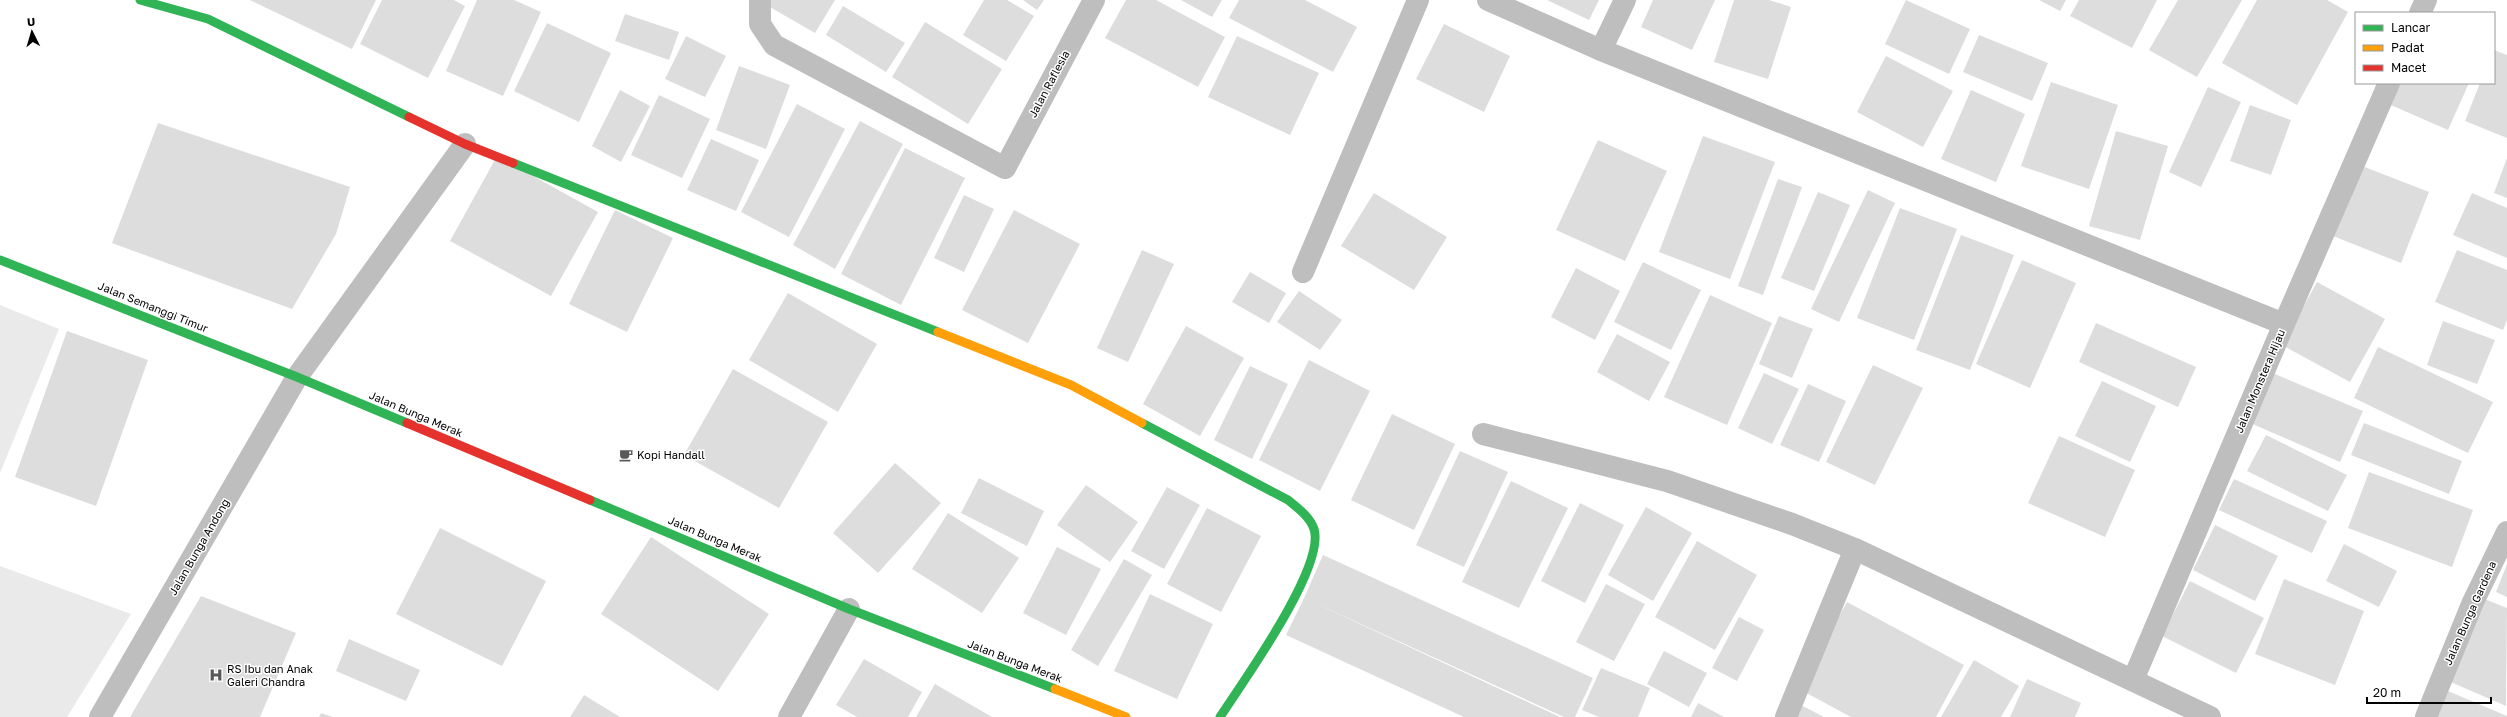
<svg xmlns="http://www.w3.org/2000/svg" width="2507" height="717" viewBox="0 0 2507 717" font-family="'Golos Text',sans-serif">
	<rect width="100%" height="100%" fill="#fff"/>
	<!-- green -->
	<path fill="#eaeaea" d="M0 305 59 329 0 473Z
		M0 566 131 614 67 717H0Z"/>
	<!-- building -->
	<path fill="#ddd" d="M250 0H376L352 49Z
		M382 0H454L465 6 428 78 360 44Z
		M477 0H514L541 12 503 96 446 71Z
		M771 0H835L815 33 768 6Z
		M984 0H1007L1034 16 1006 61 963 35Z
		M1023 0H1044L1037 10Z
		M1126 0H1156L1225 37 1198 87 1105 38Z
		M1181 0H1222L1212 17Z
		M1239 0H1305L1357 27 1333 72 1229 18Z
		M1547 0H1599L1589 20Z
		M1653 0H1715L1692 50 1641 27Z
		M1734 0H1769L1791 7 1768 79 1714 62Z
		M1906 0 1970 29 1949 74 1885 44Z
		M2039 0H2066L2060 11Z
		M2079 0H2157L2132 48 2070 16Z
		M2178 0H2242L2197 77 2149 50Z
		M2257 0H2327L2348 12 2297 105 2222 63Z
		M843 6 905 43 886 72 826 35Z
		M625 14 679 32 669 60 615 41Z
		M925 22 1002 69 968 124 892 77Z
		M547 23 611 53 579 122 514 91Z
		M1444 24 1510 56 1484 112 1416 79Z
		M1979 35 2048 63 2032 101 1963 72Z
		M686 36 726 56 705 97 665 79Z
		M1237 36 1319 73 1290 135 1208 97Z
		M2494 50 2507 55V138L2465 121 2480 83H2494Z
		M1886 56 1953 91 1923 147 1857 112Z
		M739 66 790 85 766 149 716 130Z
		M2051 82 2118 105 2089 189 2021 166Z
		M2392 83H2469L2448 130 2384 102Z
		M2208 87 2241 102 2201 187 2169 172Z
		M620 90 650 106 621 162 592 146Z
		M1971 90 2025 114 1996 182 1941 159Z
		M659 95 710 119 682 178 631 155Z
		M797 104 845 129 789 237 741 212Z
		M2250 105 2291 120 2271 175 2230 161Z
		M860 121 903 144 835 269 793 245Z
		M158 123 350 187 336 234 292 309 112 243Z
		M2116 131 2168 146 2140 240 2089 226Z
		M1703 136 1775 162 1730 279 1659 252Z
		M711 139 759 160 736 211 687 190Z
		M1598 140 1667 171 1625 261 1556 230Z
		M905 148 965 178 901 305 841 274Z
		M497 156 598 212 551 296 450 241Z
		M2507 158V198L2494 193Z
		M2362 166 2429 192 2401 263 2333 236Z
		M1778 179 1802 187 1763 295 1738 286Z
		M1868 190 1895 203 1839 322 1811 309Z
		M1818 192 1850 205 1814 291 1781 278Z
		M1374 193 1447 237 1414 290 1341 246Z
		M2472 193 2507 208V258L2453 235Z
		M964 195 994 209 964 272 934 258Z
		M1900 208 1957 229 1914 340 1857 318Z
		M615 210 673 238 627 332 569 304Z
		M1014 210 1080 244 1028 343 962 310Z
		M1961 235 2014 255 1970 370 1916 350Z
		M1142 250 1174 264 1128 362 1097 348Z
		M2457 250 2507 270V320L2503 330 2435 302Z
		M2022 260 2076 283 2030 388 1976 364Z
		M1643 262 1701 290 1671 350 1614 322Z
		M1576 268 1620 291 1595 340 1551 317Z
		M1250 272 1286 293 1269 323 1232 302Z
		M2317 282 2385 319 2350 382 2282 345Z
		M1299 291 1342 320 1320 350 1277 322Z
		M788 293 877 344 838 412 749 360Z
		M1710 295 1772 323 1727 425 1664 397Z
		M1779 316 1813 329 1792 378 1759 364Z
		M2443 321 2495 340 2477 384 2427 365Z
		M2096 323 2196 367 2178 407 2079 362Z
		M1186 326 1244 358 1200 436 1143 404Z
		M67 331 148 360 96 506 15 477Z
		M1617 334 1670 362 1649 401 1597 372Z
		M2378 347 2493 402 2468 453 2354 398Z
		M1309 360 1370 391 1320 491 1259 460Z
		M1873 365 1923 388 1875 485 1826 462Z
		M1250 366 1288 384 1252 459 1214 440Z
		M733 369 828 422 779 508 684 455Z
		M2270 372 2363 411 2340 462 2248 422Z
		M1764 373 1799 389 1772 444 1738 428Z
		M2102 381 2156 406 2130 462 2075 436Z
		M1808 384 1846 401 1819 462 1780 445Z
		M1392 414 1455 444 1414 530 1351 500Z
		M2364 423 2462 461 2449 494 2351 455Z
		M2266 435 2347 475 2328 511 2247 471Z
		M2059 436 2135 470 2105 537 2028 503Z
		M1460 451 1508 472 1464 567 1416 545Z
		M895 463 941 503 878 573 833 533Z
		M2369 472 2473 510 2452 567 2348 528Z
		M979 478 1044 511 1027 546 961 513Z
		M2234 479 2327 521 2312 553 2219 510Z
		M1511 481 1568 508 1519 608 1462 582Z
		M1086 485 1138 522 1110 562 1057 525Z
		M1167 487 1200 505 1164 569 1131 551Z
		M1580 503 1624 525 1585 603 1541 581Z
		M1646 507 1692 533 1653 601 1608 575Z
		M1207 508 1261 536 1221 612 1167 584Z
		M948 513 1019 558 982 613 912 569Z
		M2215 525 2278 556 2255 601 2193 570Z
		M440 528 546 581 502 666 396 614Z
		M651 537 769 614 718 691 601 614Z
		M1697 541 1757 575 1715 650 1655 617Z
		M2344 544 2397 571 2379 607 2326 581Z
		M1057 547 1101 569 1066 635 1023 613Z
		M1323 555 1593 678 1575 717H1564L1304 598Z
		M1124 559 1152 575 1098 666 1071 650Z
		M2507 564V597L2496 592Z
		M2284 579 2364 611 2335 685 2255 654Z
		M2190 581 2264 618 2236 673 2162 636Z
		M1606 584 1645 604 1614 661 1576 642Z
		M1150 594 1213 624 1177 699 1114 671Z
		M201 596 296 633 260 717H130Z
		M1304 598 1560 717H1464L1286 635Z
		M2482 598 2507 608 2506 706 2446 680Z
		M1847 602 1964 665 1936 717H1851L1799 689Z
		M1739 617 1764 630 1737 681 1712 668Z
		M349 639 420 670 406 701 336 671Z
		M1664 651 1707 673 1689 707 1647 684Z
		M864 659 922 692 908 717H857L836 705Z
		M1974 660 2019 686 2001 717H1941Z
		M1601 668 1650 688 1638 717H1599L1582 710Z
		M2027 679 2081 703 2075 717H2010Z
		M935 684 992 717H916Z
		M2448 691 2507 716V717H2437Z
		M584 695 620 717H570Z
		M1698 703 1724 717H1691Z
		M1799 704 1824 717H1792Z
		M321 713 333 717H319Z"/>
	<g fill="none" stroke-linecap="round" stroke-linejoin="round">
		<!-- street -->
		<path stroke="#bebebe" stroke-width="22" d="M760 0V24L774 45 1005 168 1094 0
			M1488 0 1601 50 2284 324
			M2420 13 2426 0
			M1601 50 1625 0
			M1303 272 1418 0
			M1483 434 1667 481 1792 524 1855 549 2210 717
			M2133 680 2284 324 2389 83
			M100 717 297 377 465 144
			M789 717 849 609
			M1786 717 1855 549
			M2426 717 2473 602 2507 532"/>
		<!-- fast -->
		<path stroke="#30b455" stroke-width="9" d="M140 0 208 19 409 117
			M513 163 938 332
			M0 260 297 377 407 423
			M1142 423 1288 500C1298 508 1310 517 1314 529 1326 567 1242 683 1220 717
			M590 500 849 609 1055 689"/>
		<!-- slow -->
		<path stroke="#ff9f0a" stroke-width="9" d="M938 332 1071 385 1142 423
			M1055 689 1126 717"/>
		<!-- jam -->
		<path stroke="#e5322d" stroke-width="9" d="M409 117 465 144 513 163
			M407 423 590 500"/>
	</g>
	<!-- icons -->
	<defs>
		<g id="cafe-bare" transform="scale(1.08)"><path d="M-5.5-4.5H6V0H3Q3 3.5 0 3.5H-2.5Q-5.5 3.5-5.5 0ZM3-3.2v2h1.7v-2ZM-6 4.5H4V6H-6Z" fill="#595959" stroke="#fff" stroke-width="2.5" paint-order="stroke"/></g>
		<g id="hospital-bare" transform="scale(1.08)"><path d="M-5-5h3v3.5h4V-5h3V5h-3V1.5h-4V5h-3Z" fill="#595959" stroke="#fff" stroke-width="2.5" paint-order="stroke"/></g>
	</defs>
	<g fill-rule="evenodd">
		<use href="#cafe-bare" x="626" y="455"/>
		<use href="#hospital-bare" x="216" y="675"/>
	</g>
	<g text-anchor="middle" stroke-width="3" stroke-linejoin="round" paint-order="stroke">
		<!-- street labels -->
		<g font-size="11" fill="#000" stroke="#fff">
			<text transform="translate(1049 84) rotate(-62)" y="4">Jalan Raflesia</text>
			<text transform="translate(153 307) rotate(22)" y="4">Jalan Semanggi Timur</text>
			<text transform="translate(2260 381) rotate(-67)" y="4">Jalan Monstera Hijau</text>
			<text transform="translate(416 414) rotate(23)" y="4">Jalan Bunga Merak</text>
			<text transform="translate(715 539) rotate(23)" y="4">Jalan Bunga Merak</text>
			<text transform="translate(199 547) rotate(-60)" y="4">Jalan Bunga Andong</text>
			<text transform="translate(2470 613) rotate(-66)" y="4">Jalan Bunga Gardena</text>
			<text transform="translate(1015 661) rotate(21)" y="4">Jalan Bunga Merak</text>
		</g>
		<!-- poi labels -->
		<g font-size="11" fill="#000" stroke="#fff" text-anchor="start">
			<text x="637" y="459">Kopi Handall</text>
			<text x="227" y="673">RS Ibu dan Anak<tspan x="227" dy="13">Galeri Chandra</tspan></text>
		</g>
	</g>
	<!-- legend -->
	<rect x="2355" y="12" width="140" height="72" fill="#ffffff" stroke="#999999"/>
	<rect x="2363" y="25" width="20" height="6" fill="#30b455" stroke="#999999"/>
	<text x="2391" y="32" font-size="12" fill="#000000">Lancar</text>
	<rect x="2363" y="45" width="20" height="6" fill="#ff9f0a" stroke="#999999"/>
	<text x="2391" y="52" font-size="12" fill="#000000">Padat</text>
	<rect x="2363" y="65" width="20" height="6" fill="#e5322d" stroke="#999999"/>
	<text x="2391" y="72" font-size="12" fill="#000000">Macet</text>
	<!-- north arrow -->
	<g transform="translate(32 32) rotate(355)" stroke="#ffffff" stroke-width="3" paint-order="stroke">
	<path d="M0-3L7 15L0 10L-7 15Z" fill="#000000"/>
	<text y="-6" font-size="11" font-weight="bold" text-anchor="middle" fill="#000000">U</text>
	</g>
	<!-- scale -->
	<path d="M2367 697v6h124v-6" fill="none" stroke="#000000" stroke-width="2"/>
	<text x="2373" y="697" font-size="12" fill="#000000" stroke="#ffffff" stroke-width="3" paint-order="stroke">20 m</text>
</svg>
